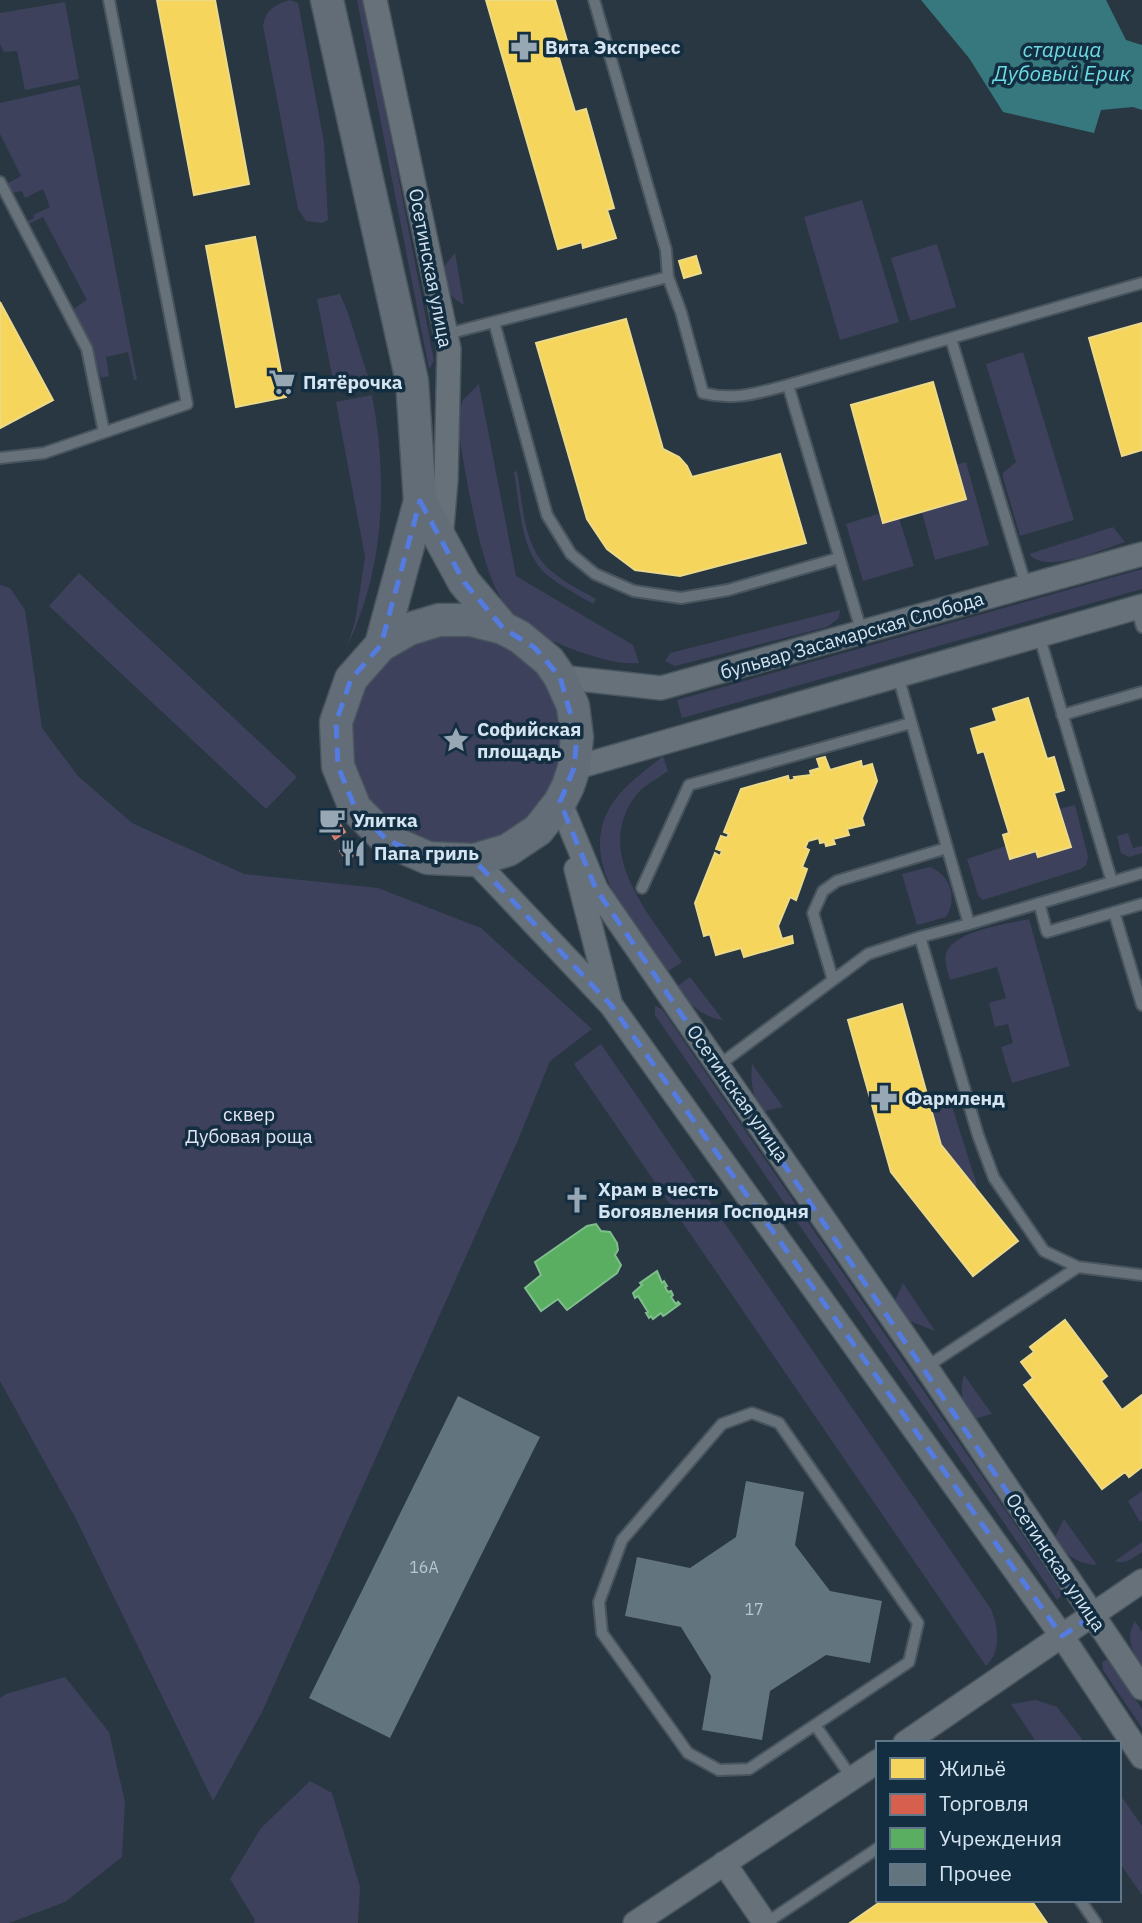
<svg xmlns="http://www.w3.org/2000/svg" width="1142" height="1923" viewBox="0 0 1142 1923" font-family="'IBM Plex Sans',sans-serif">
	<rect width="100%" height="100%" fill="#283742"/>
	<!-- green -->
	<path fill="#3e415c" d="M290 0 298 3 324 142 328 220 322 223 306 221 298 209 263 26C266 9 275 5 290 0Z
		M357 0H364L434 361 429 369Z
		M65 2 79 79 25 90 17 51 4 52 0 44V13Z
		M80 85 137 380H134L128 352 106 357 109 376 101 378 95 355 72 310 87 300 43 217 27 225 26 222 34 218 33 215 50 207 43 189 25 198 22 191 13 193 5 185 21 176 0 134V103Z
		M862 200 899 322 840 340 804 217Z
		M937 244 956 307 910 321 891 258Z
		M455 253 464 305C450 297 444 289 438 274Z
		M340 294 348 313 369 380 334 386 317 299Z
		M1023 352 1074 520 1020 536 1003 478V473L1016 462 986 364Z
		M479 384 516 576 633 645 639 663C617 665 592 656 572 649 547 639 522 628 506 606 478 569 466 469 456 421L463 400Z
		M372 395C388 481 385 567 347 647L355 622 365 557 336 402Z
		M966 462 989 545 935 560 922 512 965 499 956 465Z
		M517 471C523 503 523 546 549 569 562 581 580 590 596 599L593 604C578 595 561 586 547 575 520 552 520 505 514 472Z
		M881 513 899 518 914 566 863 581 846 524Z
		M1113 527 1125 542C1103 549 1046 575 1029 554Z
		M1142 569V589L682 718 677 700Z
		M79 573 297 777 266 809 49 606Z
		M0 585 10 588 25 610 42 728 78 776 132 823 244 874 378 888 481 928 592 1029 550 1061 518 1140 262 1712 213 1801 76 1519 0 1381Z
		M840 610 839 618 827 627 675 666 665 661 670 653Z
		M349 740a107 107 0 1 1 214 0a107 107 0 1 1-214 0Z
		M663 756 668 771C657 779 642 786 634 798 594 855 650 915 682 962L667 972C629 918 563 849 626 787 637 776 651 766 663 756Z
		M1075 805 1088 857 1086 865 1081 869 983 900 978 895 967 859 1006 846 1011 859 1036 851 1039 857 1071 848 1059 809Z
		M1128 833 1133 848 1142 846V853L1129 857 1121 853 1117 836Z
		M930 867C950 874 958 899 946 917L917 925 902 874Z
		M1029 919 1070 1066 1012 1083 1001 1047 1013 1043 1008 1024 995 1027 989 1003 1006 998 997 967 950 980C948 972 944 963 946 954 952 931 1008 924 1029 919Z
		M690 977 723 1020C702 1017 689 1004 676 987Z
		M655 1006 662 1009 1058 1587 1062 1595 1057 1600 655 1015Z
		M601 1044 991 1609C998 1627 1002 1651 986 1666L574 1064Z
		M752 1064 783 1107 761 1112C753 1095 750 1083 752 1064Z
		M950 1100 977 1185 975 1187 941 1145 931 1106Z
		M903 1283 935 1331 905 1319 893 1305Z
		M964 1375 992 1414 971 1420C963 1405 959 1391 964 1375Z
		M1142 1491V1520L1140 1522 1128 1501Z
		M1064 1519 1097 1565C1077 1564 1065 1554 1054 1539Z
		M1142 1542V1552C1133 1558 1125 1565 1115 1561Z
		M1135 1621 1142 1632V1667C1132 1652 1125 1638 1135 1621Z
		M1108 1659 1142 1709V1728L1103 1670 1102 1662Z
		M65 1677 109 1732 125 1802 122 1857 65 1902 9 1923H0V1698L6 1694Z
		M1036 1700 1057 1707 1085 1743H1037L1011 1704Z
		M310 1781 332 1793 360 1887 358 1923H254L255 1920 230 1879 261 1828Z
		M1119 1793 1142 1826V1895L1119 1862Z"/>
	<!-- water -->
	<path fill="#37787e" d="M921 0H1106L1126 40 1142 45V110L1133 107 1101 110 1094 133 1003 112 969 58Z"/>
	<!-- homes -->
	<path fill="#f6d55c" stroke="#ecda89" stroke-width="2" d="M157 0H215L249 184 194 195Z
		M486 0H555L568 44 556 48 575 112 586 109 614 208 607 210 616 238 583 248 582 242 558 249Z
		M255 237 286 397 236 407 206 246Z
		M696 256 701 273 684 278 679 261Z
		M0 302 53 400 0 428Z
		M626 319 663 449 679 457 687 466 692 477 780 454 806 543 680 576 635 570 607 549 587 519 536 343Z
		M1142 323V450L1122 456 1089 338Z
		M933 382 966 499 883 523 851 405Z
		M1028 698 1047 759 1054 757 1064 790 1054 793 1071 847 1038 857 1036 851 1010 859 1003 835 1009 833 984 751 978 753 971 729 997 721 993 709Z
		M825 757 830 770 861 761 862 767 872 764 877 781 862 818 864 825 847 829 849 835 833 839 835 844 826 846 825 842 820 843 819 838 808 841 805 848 809 850 802 867 807 869 796 900 790 897 778 926 782 939 792 936 793 943 744 957 741 948 716 955 710 934 704 936 695 903 715 853 720 856 722 851 716 849 721 836 727 838 729 834 724 832 741 789 788 776 789 781 795 779 794 777 811 775 810 771 820 768 817 759Z
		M902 1004 941 1145 1018 1241 973 1276 891 1172 848 1020Z
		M1065 1320 1107 1376 1101 1381 1122 1410 1142 1395V1467L1129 1477 1125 1472 1102 1489 1024 1385 1033 1378 1021 1362 1034 1352 1030 1347Z
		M883 1900H1031L1047 1923H850Z"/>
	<!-- shops -->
	<path fill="#d6604d" stroke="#d6887e" stroke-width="2" d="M334 815 345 832 335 839 324 821Z
		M350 843 357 853 347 861 340 851Z"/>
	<!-- public -->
	<path fill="#5aae61" stroke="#7fbe8c" stroke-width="2" d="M596 1224 601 1231 610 1232 617 1243 618 1250 615 1255 621 1265 617 1273 567 1310 558 1299 541 1311 525 1288 541 1275 535 1262 587 1226Z
		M657 1271 662 1283 664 1281 667 1286 665 1287 668 1292 671 1291 673 1295 671 1297 676 1304 678 1302 680 1304 665 1315 663 1316 661 1313 653 1319 651 1316 649 1318 646 1313 648 1312 638 1296 635 1298 633 1293 642 1285 640 1283Z"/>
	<!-- building -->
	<path fill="#62757e" d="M458 1396 540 1437 390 1738 309 1698Z
		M746 1481 804 1492 795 1545 830 1591 882 1601 870 1663 826 1655 770 1691 762 1740 702 1730 711 1676 681 1627 625 1616 637 1557 690 1568 736 1537Z"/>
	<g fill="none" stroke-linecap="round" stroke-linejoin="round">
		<!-- lane casing -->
		<g stroke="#48555e" stroke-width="14">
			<path id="lane" d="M0 182 87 349 104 432
				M668 277 681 312 703 393C735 401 757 393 788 385
				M494 322 547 515 571 554 595 574 634 591 681 598 728 590 839 558
				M447 334 668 277 666 250 594 0
				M951 339 1026 586
				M0 458 44 453 187 404 109 0
				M1136 607 1142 627
				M862 633 788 385 1142 283
				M1039 635 1112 882
				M898 676 969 924 1142 873
				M1062 715 1142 692
				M642 888 689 785 911 723
				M1039 903 1047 932 1142 904
				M1114 912 1142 1005
				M969 924 920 937 978 1135 994 1178 1044 1251 1078 1267 1142 1275
				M833 980 813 913 823 891 837 881 947 848
				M719 1065 868 954 920 937
				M926 1367 1078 1267
				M752 1413 779 1423 918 1623 909 1662 749 1769 719 1770 688 1753 602 1633 599 1602 622 1540 722 1424Z
				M815 1725 852 1778
				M1080 1900 1096 1923
				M766 1923 878 1848"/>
		</g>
		<!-- street casing -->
		<g stroke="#48555e" stroke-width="26">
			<path id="street" d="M375 0 449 349 446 480 441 539
				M560 677 661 688 1142 554
				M574 768 1142 606
				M560 802 596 889 926 1367 1142 1688
				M474 860 611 1005 1062 1636 1142 1757
				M576 869 610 1002
				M905 1743 1142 1581
				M724 1863 765 1923
				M635 1923 878 1761"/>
		</g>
		<!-- secondary casing -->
		<g stroke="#48555e" stroke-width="35">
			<path id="secondary" d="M327 0 412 381 420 501 381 645 351 679 336 722 338 766 355 808 387 840 428 858 474 860 508 850 538 830 560 802 568 786 574 768 577 737 573 706 560 677 549 661 520 637 503 628 471 620H439L409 629 381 645
				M420 501 464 582 503 628"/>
		</g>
		<!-- lane -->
		<use href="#lane" stroke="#677179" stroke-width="10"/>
		<!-- street -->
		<use href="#street" stroke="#677179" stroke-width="23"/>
		<!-- secondary -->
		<use href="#secondary" stroke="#626d78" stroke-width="32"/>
	</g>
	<!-- marked area -->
	<path fill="none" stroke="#547be0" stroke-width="5" stroke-dasharray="14 9" stroke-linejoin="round" d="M420 501 464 582 503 628 535 648 560 677 577 737 574 768 560 802 596 889 1092 1616 1062 1636 611 1005 474 860 428 858 387 840 355 808 338 766 336 722 351 679 381 645Z"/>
	<!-- icons -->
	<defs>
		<g id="pharmacy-bare" transform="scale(2.1)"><path d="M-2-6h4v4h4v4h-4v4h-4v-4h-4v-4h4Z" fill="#98a7b4" stroke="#132e41" stroke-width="2.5" paint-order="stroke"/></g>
		<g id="supermarket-bare" transform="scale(2.1)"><path d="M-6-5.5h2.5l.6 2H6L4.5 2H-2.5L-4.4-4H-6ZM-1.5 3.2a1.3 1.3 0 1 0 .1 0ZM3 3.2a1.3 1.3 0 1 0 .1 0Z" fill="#98a7b4" stroke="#132e41" stroke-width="2.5" paint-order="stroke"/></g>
		<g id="sight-bare" transform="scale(2.1)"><path d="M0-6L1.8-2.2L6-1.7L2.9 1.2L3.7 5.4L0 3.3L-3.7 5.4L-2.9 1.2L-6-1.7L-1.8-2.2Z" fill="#98a7b4" stroke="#132e41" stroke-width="2.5" paint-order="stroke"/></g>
		<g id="cafe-bare" transform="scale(2.1)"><path d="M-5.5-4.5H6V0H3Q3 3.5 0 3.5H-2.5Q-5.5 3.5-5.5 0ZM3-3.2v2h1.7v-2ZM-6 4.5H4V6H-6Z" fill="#98a7b4" stroke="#132e41" stroke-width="2.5" paint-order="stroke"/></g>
		<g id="restaurant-bare" transform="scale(2.1)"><path d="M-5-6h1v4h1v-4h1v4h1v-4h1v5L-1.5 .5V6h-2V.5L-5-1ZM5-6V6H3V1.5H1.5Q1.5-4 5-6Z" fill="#98a7b4" stroke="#132e41" stroke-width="2.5" paint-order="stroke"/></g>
		<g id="church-bare" transform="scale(2.1)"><path d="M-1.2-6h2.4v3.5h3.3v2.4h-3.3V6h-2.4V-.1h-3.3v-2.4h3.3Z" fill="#98a7b4" stroke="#132e41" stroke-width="2.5" paint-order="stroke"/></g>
	</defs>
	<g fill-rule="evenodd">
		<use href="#pharmacy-bare" x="524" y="47"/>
		<use href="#supermarket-bare" x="282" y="382"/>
		<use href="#sight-bare" x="456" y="740"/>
		<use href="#cafe-bare" x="332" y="820"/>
		<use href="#restaurant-bare" x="353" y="853"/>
		<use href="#pharmacy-bare" x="884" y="1098"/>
		<use href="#church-bare" x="577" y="1200"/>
	</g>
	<g text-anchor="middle" stroke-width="7" stroke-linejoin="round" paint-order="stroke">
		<!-- number labels -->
		<g font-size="16" fill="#b8c8d4">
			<text x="424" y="1573">16А</text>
			<text x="754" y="1615">17</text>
		</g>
		<!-- poi labels -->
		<g font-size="19" font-weight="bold" fill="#d5e4f1" stroke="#132e41" text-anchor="start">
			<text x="545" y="54">Вита Экспресс</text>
			<text x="303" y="389">Пятёрочка</text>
			<text x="477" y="736">Софийская<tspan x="477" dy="22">площадь</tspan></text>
			<text x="353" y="827">Улитка</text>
			<text x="374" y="860">Папа гриль</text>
			<text x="905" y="1105">Фармленд</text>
			<text x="598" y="1196">Храм в честь<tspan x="598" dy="22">Богоявления Господня</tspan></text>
		</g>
		<!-- street labels -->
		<g font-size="19" fill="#d5e4f1" stroke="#132e41">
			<text transform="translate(431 268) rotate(79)" y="7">Осетинская улица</text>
			<text transform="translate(852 635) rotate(-16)" y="7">бульвар Засамарская Слобода</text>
			<text transform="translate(738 1093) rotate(55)" y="7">Осетинская улица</text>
			<text transform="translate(1056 1562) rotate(56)" y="7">Осетинская улица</text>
		</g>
		<!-- park labels -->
		<g font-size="19" fill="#e2e3f2" stroke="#132e41">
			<text x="249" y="1121">сквер<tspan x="249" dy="22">Дубовая роща</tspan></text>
		</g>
		<!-- water labels -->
		<g font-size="21" font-style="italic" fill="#6edae4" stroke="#132e41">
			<text x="1062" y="57">старица<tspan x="1062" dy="24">Дубовый Ерик</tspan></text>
		</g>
	</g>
	<!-- legend -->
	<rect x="876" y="1741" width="245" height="161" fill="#132e41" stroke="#617787" stroke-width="2"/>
	<rect x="890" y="1758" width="35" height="21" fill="#f6d55c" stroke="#617787" stroke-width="2"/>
	<text x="939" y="1776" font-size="21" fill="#d5e4f1">Жильё</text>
	<rect x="890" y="1794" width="35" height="21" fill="#d6604d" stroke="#617787" stroke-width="2"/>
	<text x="939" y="1811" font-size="21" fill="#d5e4f1">Торговля</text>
	<rect x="890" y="1828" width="35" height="21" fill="#5aae61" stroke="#617787" stroke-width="2"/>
	<text x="939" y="1846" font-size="21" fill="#d5e4f1">Учреждения</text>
	<rect x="890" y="1864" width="35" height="21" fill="#62757e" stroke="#617787" stroke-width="2"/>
	<text x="939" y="1881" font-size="21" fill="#d5e4f1">Прочее</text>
</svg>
